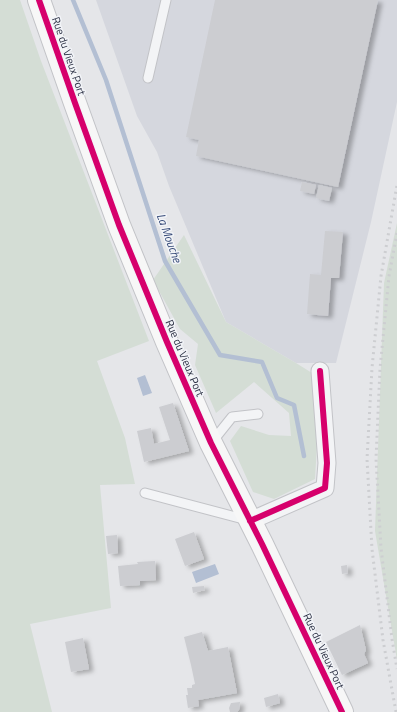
<svg xmlns="http://www.w3.org/2000/svg" width="397" height="712" viewBox="0 0 397 712" font-family="'Titillium Web',sans-serif">
	<defs>
		<filter id="shadow"><feDropShadow dx="4.5" dy="2.5" stdDeviation="2" flood-color="#0004"/></filter>
	</defs>
	<rect width="100%" height="100%" fill="#e5e6e9"/>
	<!-- built -->
	<path fill="#d5d7de" d="M96 0H397V102L371 222 336 363H296L226 322 169 186 157 152 137 116Z"/>
	<!-- green -->
	<path fill="#d4ddd5" d="M0 0H20L41 61 149 341 97 361 125 438 135 484 100 485 111 608 30 624 52 712H0Z
		M397 223V660L375 531 384 283Z
		M184 235 226 322 296 363 312 373 317 445 315 479 274 499 253 492 230 441 241 426 269 435 291 436 289 413 254 382 216 413 195 365 198 344 180 329 153 280Z"/>
	<!-- water -->
	<path fill="#b3bfd3" d="M145 375 152 393 143 396 137 378Z
		M215 564 219 574 196 583 192 572Z"/>
	<g fill="none" stroke-linecap="round" stroke-linejoin="round">
		<!-- stream -->
		<path stroke="#b3bfd3" stroke-width="4.5" d="M73 0 106 80 165 261 220 355 262 362 277 398 294 405 304 456"/>
	</g>
	<!-- building -->
	<path fill="#cccdd1" filter="url(#shadow)" d="M215 0H378L338 187 196 156 199 140 186 137Z
		M302 182 316 185 314 194 300 191Z
		M319 185 332 188 329 201 316 198Z
		M325 231 343 232 339 278H331L328 316 307 314 310 274 321 275Z
		M173 403 189 451 144 462 137 431 151 428 154 444 170 440 159 407Z
		M194 532 204 559 185 566 175 539Z
		M117 535 118 553 108 554 106 536Z
		M155 561 156 580 140 581V585L120 586 118 566 138 564 137 562Z
		M347 565 348 573 342 574 341 566Z
		M204 586 205 590 193 593 192 587Z
		M360 625 366 650 364 654 368 663 342 675 326 642Z
		M202 632 208 651 228 647 237 693 198 700 199 706 188 708 186 695H188L187 688H192V685L195 684 191 665 184 637Z
		M83 638 89 669 71 672 65 642Z
		M278 694 280 703 266 707 264 698Z
		M240 702 239 710 237 712H230L229 708 231 703Z"/>
	<g fill="none" stroke-linecap="round" stroke-linejoin="round">
		<!-- service casing -->
		<g stroke="#c2c3c7" stroke-width="11">
			<path id="service" d="M148 78 166 0
				M212 442 232 417 258 414
				M145 493 247 520"/>
		</g>
		<!-- minor casing -->
		<g stroke="#c2c3c7" stroke-width="19">
			<path id="minor" d="M250 521 325 488 327 463 320 371"/>
		</g>
		<!-- secondary casing -->
		<g stroke="#c2c3c7" stroke-width="24">
			<path id="secondary" d="M39 0 75 103 119 225 167 342 211 443 262 544 342 712"/>
		</g>
		<!-- service -->
		<use href="#service" stroke="#f3f4f6" stroke-width="9"/>
		<!-- minor -->
		<use href="#minor" stroke="#f3f4f6" stroke-width="17"/>
		<!-- secondary -->
		<use href="#secondary" stroke="#f7f7f7" stroke-width="22"/>
		<!-- rail -->
		<path stroke="#cdced1" stroke-width="3" stroke-dasharray="2 4" stroke-linecap="butt" d="M397 233 389 276 380 369 376 459 381 548 392 639 397 669
			M396 712 383 640 372 549 367 459 372 368 381 276 397 185"/>
		<!-- cycleway casing -->
		<g stroke="#f2f4f8" stroke-width="8">
			<path id="cycleway" d="M39 0 75 103 119 225 167 342 211 443 262 544 342 712
				M250 521 325 488 327 463 320 371"/>
		</g>
		<!-- cycleway -->
		<use href="#cycleway" stroke="#d6006c" stroke-width="6"/>
	</g>
	<g text-anchor="middle" stroke-width="3" stroke-linejoin="round" paint-order="stroke">
		<!-- street labels -->
		<g font-size="11" fill="#2b3043" stroke="#f2f4f8">
			<text transform="translate(69 56) rotate(71)" y="4">Rue du Vieux Port</text>
			<text transform="translate(185 358) rotate(67)" y="4">Rue du Vieux Port</text>
			<text transform="translate(324 651) rotate(65)" y="4">Rue du Vieux Port</text>
		</g>
		<!-- water labels -->
		<g font-size="12" font-style="italic" fill="#354977" stroke="#f2f4f8">
			<text transform="translate(169 238) rotate(70)" y="4">La Mouche</text>
		</g>
	</g>
</svg>
